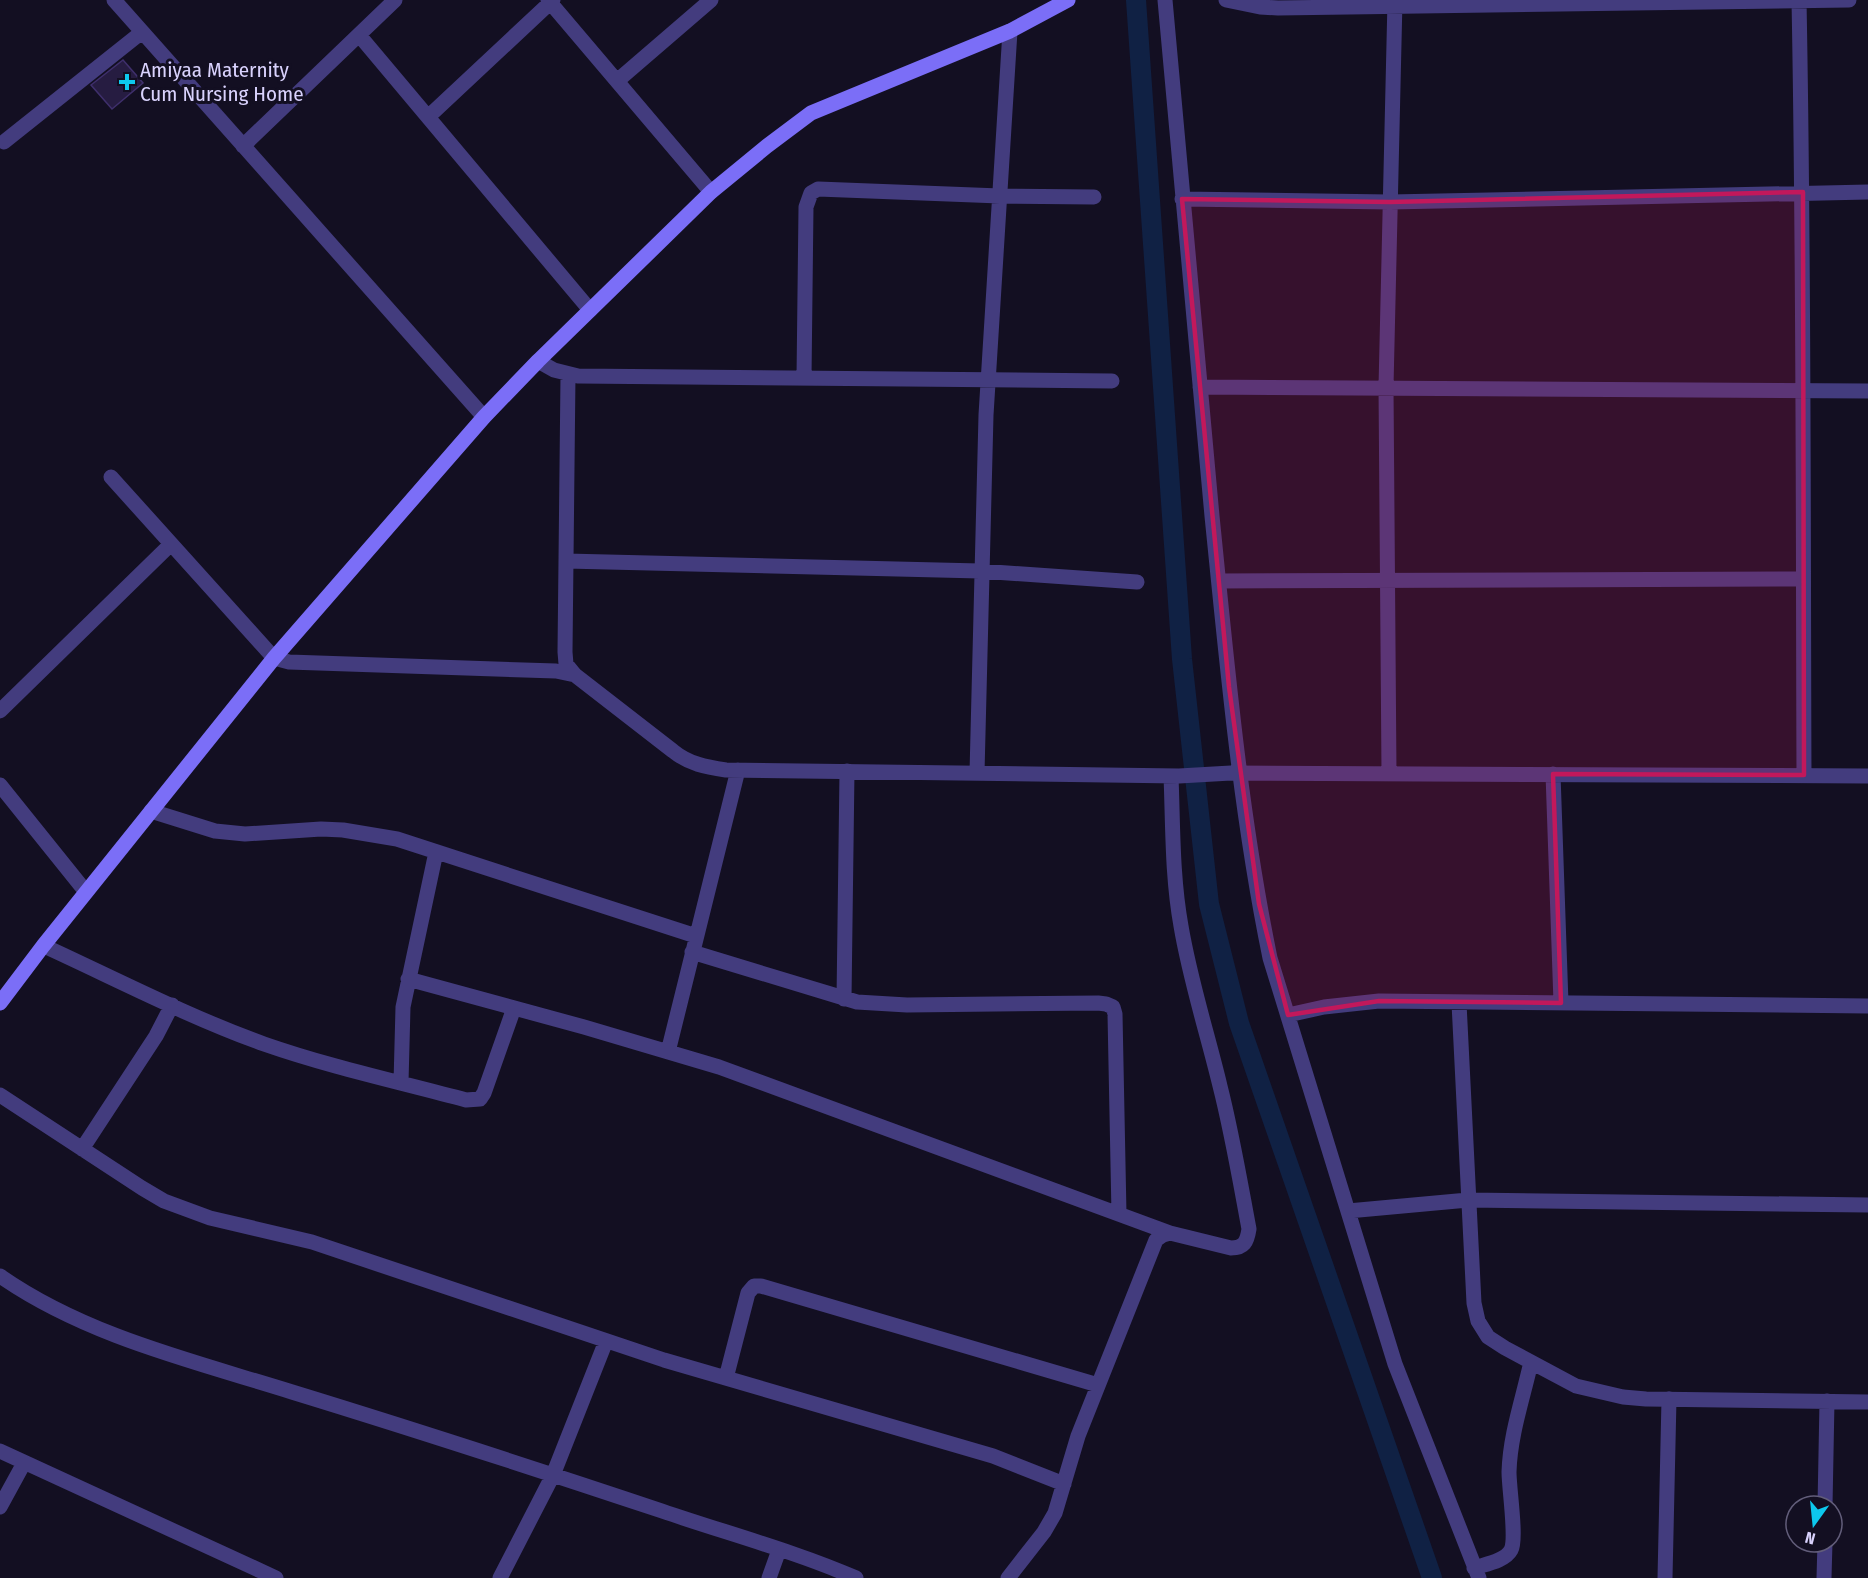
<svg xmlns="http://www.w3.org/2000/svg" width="1868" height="1578" viewBox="0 0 1868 1578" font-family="'Fira Sans Condensed',sans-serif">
	<rect width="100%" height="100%" fill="#130f22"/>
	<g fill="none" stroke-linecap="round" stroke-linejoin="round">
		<!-- canal -->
		<path stroke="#102144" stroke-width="20" d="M1136 0 1182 659 1209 904 1239 1023 1432 1578"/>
	</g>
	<!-- building -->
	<path fill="#261c41" stroke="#3f2f6c" stroke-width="1.5" d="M123 60 143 83 112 109 91 85Z"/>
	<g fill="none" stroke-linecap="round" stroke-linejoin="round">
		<!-- street -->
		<path stroke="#433c7e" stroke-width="15" d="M114 0 484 417
			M548 0 711 192
			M1165 0C1180 172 1196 344 1212 516 1227 664 1240 812 1270 958L1395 1364 1479 1578
			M1226 0 1260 7 1278 8 1849 0
			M1799 0C1804 258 1803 517 1804 775
			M359 35 590 310
			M617 81 711 0
			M428 117 553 0
			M4 142 142 32
			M243 146 395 0
			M1182 199 1390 202 1868 192
			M538 361 554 370 578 376 1112 381
			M568 375 565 652 566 664 575 675 673 751C689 764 706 767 726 770L1179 776 1231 773 1868 776
			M804 378 806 207 811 193 818 189 1000 196 1094 197
			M1200 387 1868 391
			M111 477 274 658 289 662 556 671 575 675
			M566 561 980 571 1137 582
			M1219 581 1803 579
			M0 711 170 545
			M977 773 986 415 1010 31
			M1389 774 1386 387 1395 0
			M1553 774 1561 1003
			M0 785 86 892
			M151 811 215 831 245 834 321 829 343 830 397 839 696 936
			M44 946C116 979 189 1017 264 1044 330 1067 399 1082 466 1100L480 1099 484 1093 514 1008
			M692 952 857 1002 907 1005 1098 1003 1106 1004 1113 1007 1115 1014 1119 1214
			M408 979 584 1027 719 1067 1170 1233
			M844 999 847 771
			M1459 1003 1474 1303 1478 1321 1488 1337 1505 1348 1576 1386 1623 1397 1646 1399 1868 1402
			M1288 1015 1324 1007 1379 1001 1868 1006
			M668 1052 738 770
			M401 1083 403 1007 436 852
			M0 1095 142 1188 164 1201 210 1218 312 1242 664 1360 993 1456 1064 1484
			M82 1149 156 1036 172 1005
			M1348 1211 1468 1200 1868 1205
			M0 1276C86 1336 193 1361 292 1392 416 1430 539 1470 662 1511 726 1533 794 1551 856 1578
			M726 1378 748 1293 754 1286H761L1098 1385
			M0 1451 276 1578
			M1825 1506 1827 1401
			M0 1507 24 1463
			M1474 1568C1486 1564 1505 1561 1511 1550 1517 1539 1509 1489 1509 1472 1510 1435 1523 1398 1531 1362
			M500 1578 553 1475 606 1341
			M769 1578 779 1550
			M1008 1578 1044 1532 1055 1513 1078 1436 1156 1240 1163 1235 1170 1233 1231 1248C1244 1248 1247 1242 1249 1229 1240 1181 1232 1133 1220 1086 1207 1032 1190 980 1181 926 1172 876 1173 826 1171 776
			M1665 1578 1669 1399
			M1824 1578 1825 1542"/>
		<!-- secondary -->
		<path stroke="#7b6ef7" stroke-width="15" d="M0 1003 43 946 274 658 484 417 538 361 711 192 767 146 811 113 1010 31 1068 0"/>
	</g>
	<!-- marked area -->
	<path fill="#c2185b" fill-opacity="0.2" stroke="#c2185b" stroke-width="4.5" stroke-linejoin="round" d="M1803 192 1804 775 1553 774 1561 1003 1379 1001 1288 1015 1259 904 1229 687 1182 199 1390 202Z"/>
	<!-- markers -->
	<path fill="#0dc8ed" stroke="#130f22" stroke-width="2" d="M124 73h6v6h6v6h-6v6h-6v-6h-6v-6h6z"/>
	<g text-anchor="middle" stroke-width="6" stroke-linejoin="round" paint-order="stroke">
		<!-- poi labels -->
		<g font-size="21" fill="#d9d2fd" stroke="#130f22" text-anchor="start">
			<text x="140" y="77">Amiyaa Maternity<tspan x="140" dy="24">Cum Nursing Home</tspan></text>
		</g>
	</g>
	<!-- north arrow -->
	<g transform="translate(1814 1524) rotate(195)"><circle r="28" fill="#130f22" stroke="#625d7a" stroke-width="1.5"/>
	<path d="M0-4.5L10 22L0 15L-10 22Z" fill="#0dc8ed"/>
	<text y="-9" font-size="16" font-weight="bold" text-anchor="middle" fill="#d9d2fd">N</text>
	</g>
</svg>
